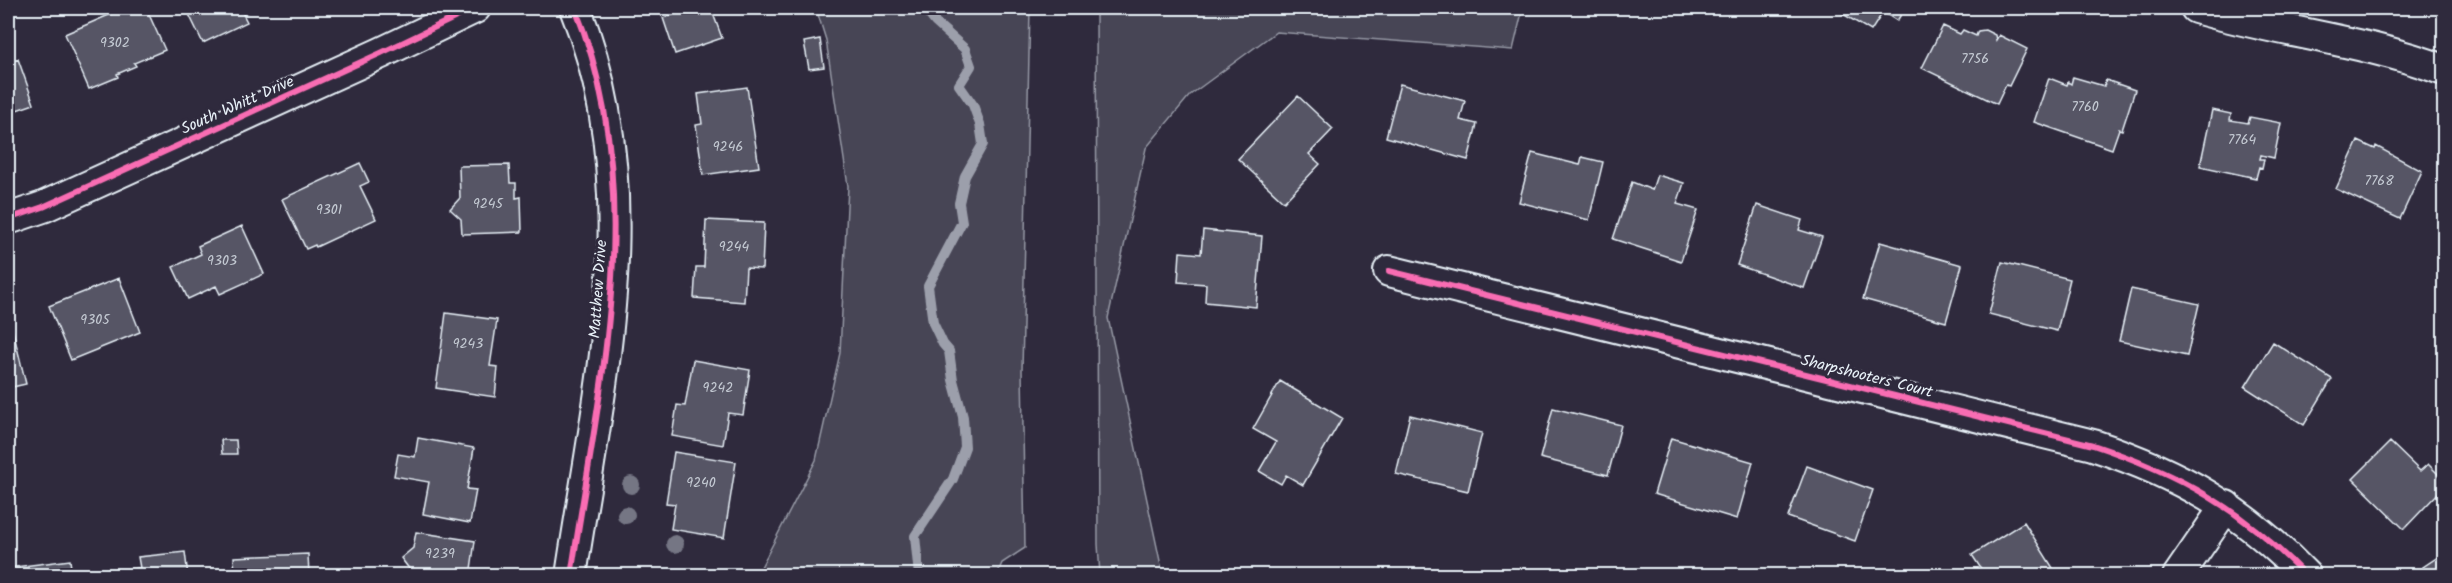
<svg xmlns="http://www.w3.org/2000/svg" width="2452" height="583" viewBox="0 0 2452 583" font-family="Kalam,sans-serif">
	<rect width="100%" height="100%" fill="#2f2a3d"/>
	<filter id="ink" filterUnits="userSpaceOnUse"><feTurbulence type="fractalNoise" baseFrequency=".0167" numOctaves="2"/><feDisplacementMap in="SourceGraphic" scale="12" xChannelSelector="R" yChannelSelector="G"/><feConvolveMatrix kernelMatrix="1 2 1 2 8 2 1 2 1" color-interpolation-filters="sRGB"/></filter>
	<g filter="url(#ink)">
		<!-- green -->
		<path fill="#464455" stroke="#979aa6" stroke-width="1.5" d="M816 8H1030L1022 370 1025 548 1002 563 997 575H757L816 460 840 353 848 186 826 40Z
			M1096 8H1523L1513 50 1276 32 1190 95 1146 148 1108 318 1163 575H1100L1098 544Z"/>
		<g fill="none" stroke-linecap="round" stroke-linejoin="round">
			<!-- stream -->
			<path stroke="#9c9fab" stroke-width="10" d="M919 576 915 536 953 479 965 447 963 417 953 380 949 351 943 344 933 323 928 286 962 222 959 203 965 176 983 144 980 124 973 105 959 85 971 66 965 49 935 22 924 8"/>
		</g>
		<!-- building -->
		<path fill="#575565" stroke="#e8f1f8" stroke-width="1.5" d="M125 8H146L165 50 134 63 136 66 117 74 118 77 89 89 65 34Z
			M186 8H256L243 14 247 22 203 43Z
			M672 8H711L722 38 675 54 663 18 674 14Z
			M1833 8H1905L1897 21 1883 12 1871 31Z
			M1943 26 1960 34 1963 30 1976 36 1978 31 1985 30 1995 35 1996 40 1999 35 2027 49 2009 86 2006 85 1997 104 1922 68Z
			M820 39 824 67 809 69 804 42Z
			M18 59 34 104 8 113V63Z
			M2073 77 2104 86 2106 80 2135 90 2122 130 2119 129 2112 149 2034 122 2049 78 2067 85 2068 82 2071 84Z
			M1400 84 1465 101 1460 120 1477 124 1468 160 1386 137Z
			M747 87 759 167 703 175 696 125 702 124 698 94Z
			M1298 96 1333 129 1309 154 1320 164 1284 202 1238 159Z
			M2212 110 2231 114 2230 120 2248 123 2250 117 2281 123 2274 158 2261 155 2260 159H2264L2262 168 2259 167 2256 178 2200 166Z
			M2358 141 2375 149 2376 146 2422 171 2400 219 2336 189Z
			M1532 153 1580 165 1582 157 1603 162 1589 220 1519 202Z
			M360 163 369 182 360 186 376 219 316 247 315 245 306 249 282 199Z
			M509 165 510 183H516V198L521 197 522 232 462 234 461 219 450 209 460 198 459 166Z
			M1657 175 1684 183 1677 204 1698 210 1681 261 1613 239 1632 182 1652 190Z
			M1757 205 1802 220 1799 230 1822 237 1804 288 1737 265Z
			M706 220 764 223 762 269 746 268 744 302 694 298 696 267H704Z
			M242 226 264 274 220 294 216 286 188 299 173 267 201 254 198 246Z
			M1203 230 1262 236 1256 307 1205 302 1206 284 1178 282 1180 252 1201 254Z
			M1880 242 1962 265 1946 322 1863 299Z
			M2002 262 2070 279 2057 331 1989 314Z
			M119 278 140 332 71 360 49 306Z
			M2131 289 2199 304 2187 356 2119 341Z
			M446 313 497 320 490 366 498 367 495 397 436 388Z
			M13 331 26 384 8 388V332Z
			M2273 342 2332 379 2304 425 2245 387Z
			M693 360 750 370 743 415 728 413 723 445 672 436 677 405 685 406Z
			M1280 381 1342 418 1303 485 1286 475 1281 484 1259 471 1276 442 1253 429Z
			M1553 408 1621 425 1608 475 1540 458Z
			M1410 415 1482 433 1468 491 1396 474Z
			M418 438 474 448 467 489 476 490 470 523 423 514 429 482 394 476 398 454 415 457Z
			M1671 438 1753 462 1737 519 1654 494Z
			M221 440H236L237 454H222Z
			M2390 442 2420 471 2428 464 2444 480V487L2404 529 2353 479Z
			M674 452 736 462 724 538 671 529 675 504 666 503Z
			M1807 466 1873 490 1855 541 1788 517Z
			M2024 522 2058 576H1980L1984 573 1972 555Z
			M416 532 475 541 470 576H409L410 570 401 558 413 548Z
			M185 552 188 576H111L110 572 140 568 138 557Z
			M2444 553V576H2428L2423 567Z
			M308 554 309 576H235L234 557Z
			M70 560 72 576H8V568Z"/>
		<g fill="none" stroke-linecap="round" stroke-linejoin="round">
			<!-- street casing -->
			<g stroke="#e8f1f8" stroke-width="34">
				<path id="street" d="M2196 8C2278 32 2364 40 2444 70
					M8 219 43 207 381 53 475 8
					M1389 271 2093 445C2180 474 2242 509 2306 576
					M571 576C599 388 649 190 575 8
					M2178 576 2226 506"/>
			</g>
			<!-- street -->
			<use href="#street" stroke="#2f2a3d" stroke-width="30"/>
			<!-- cycleway casing -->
			<g stroke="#2f2a3d" stroke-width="10">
				<path id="cycleway" d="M8 219 43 207 381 53 475 8
					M1389 271 2093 445C2180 474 2242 509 2306 576
					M571 576C599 388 649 190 575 8"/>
			</g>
			<!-- cycleway -->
			<use href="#cycleway" stroke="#f96db3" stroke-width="6"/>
		</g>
		<!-- trees -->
		<g fill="#757684">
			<circle cx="631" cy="485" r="9"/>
			<circle cx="626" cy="515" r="9"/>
			<circle cx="675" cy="544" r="9"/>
		</g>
	</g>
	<g text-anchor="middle" stroke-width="6" stroke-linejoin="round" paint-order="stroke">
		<!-- number labels -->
		<g font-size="14" fill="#c4cad3">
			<text x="115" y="47">9302</text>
			<text x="1975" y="63">7756</text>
			<text x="2085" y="111">7760</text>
			<text x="2242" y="144">7764</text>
			<text x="728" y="151">9246</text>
			<text x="2379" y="185">7768</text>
			<text x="488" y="208">9245</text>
			<text x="329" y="214">9301</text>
			<text x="734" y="251">9244</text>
			<text x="222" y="265">9303</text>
			<text x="95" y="324">9305</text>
			<text x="468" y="348">9243</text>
			<text x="718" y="392">9242</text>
			<text x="701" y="487">9240</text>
			<text x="440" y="558">9239</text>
		</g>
		<!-- street labels -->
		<g font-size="16" fill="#e8f1f8" stroke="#2f2a3d">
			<text transform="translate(237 104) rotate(-24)" y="6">South Whitt Drive</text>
			<text transform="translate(597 289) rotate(-86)" y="6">Matthew Drive</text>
			<text transform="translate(1867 375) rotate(14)" y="6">Sharpshooters Court</text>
		</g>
	</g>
	<!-- margin -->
	<rect width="2452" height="583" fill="none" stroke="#2f2a3d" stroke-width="30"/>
	<rect x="15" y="15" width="2422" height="553" fill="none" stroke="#e8f1f8" stroke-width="2" filter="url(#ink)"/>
</svg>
